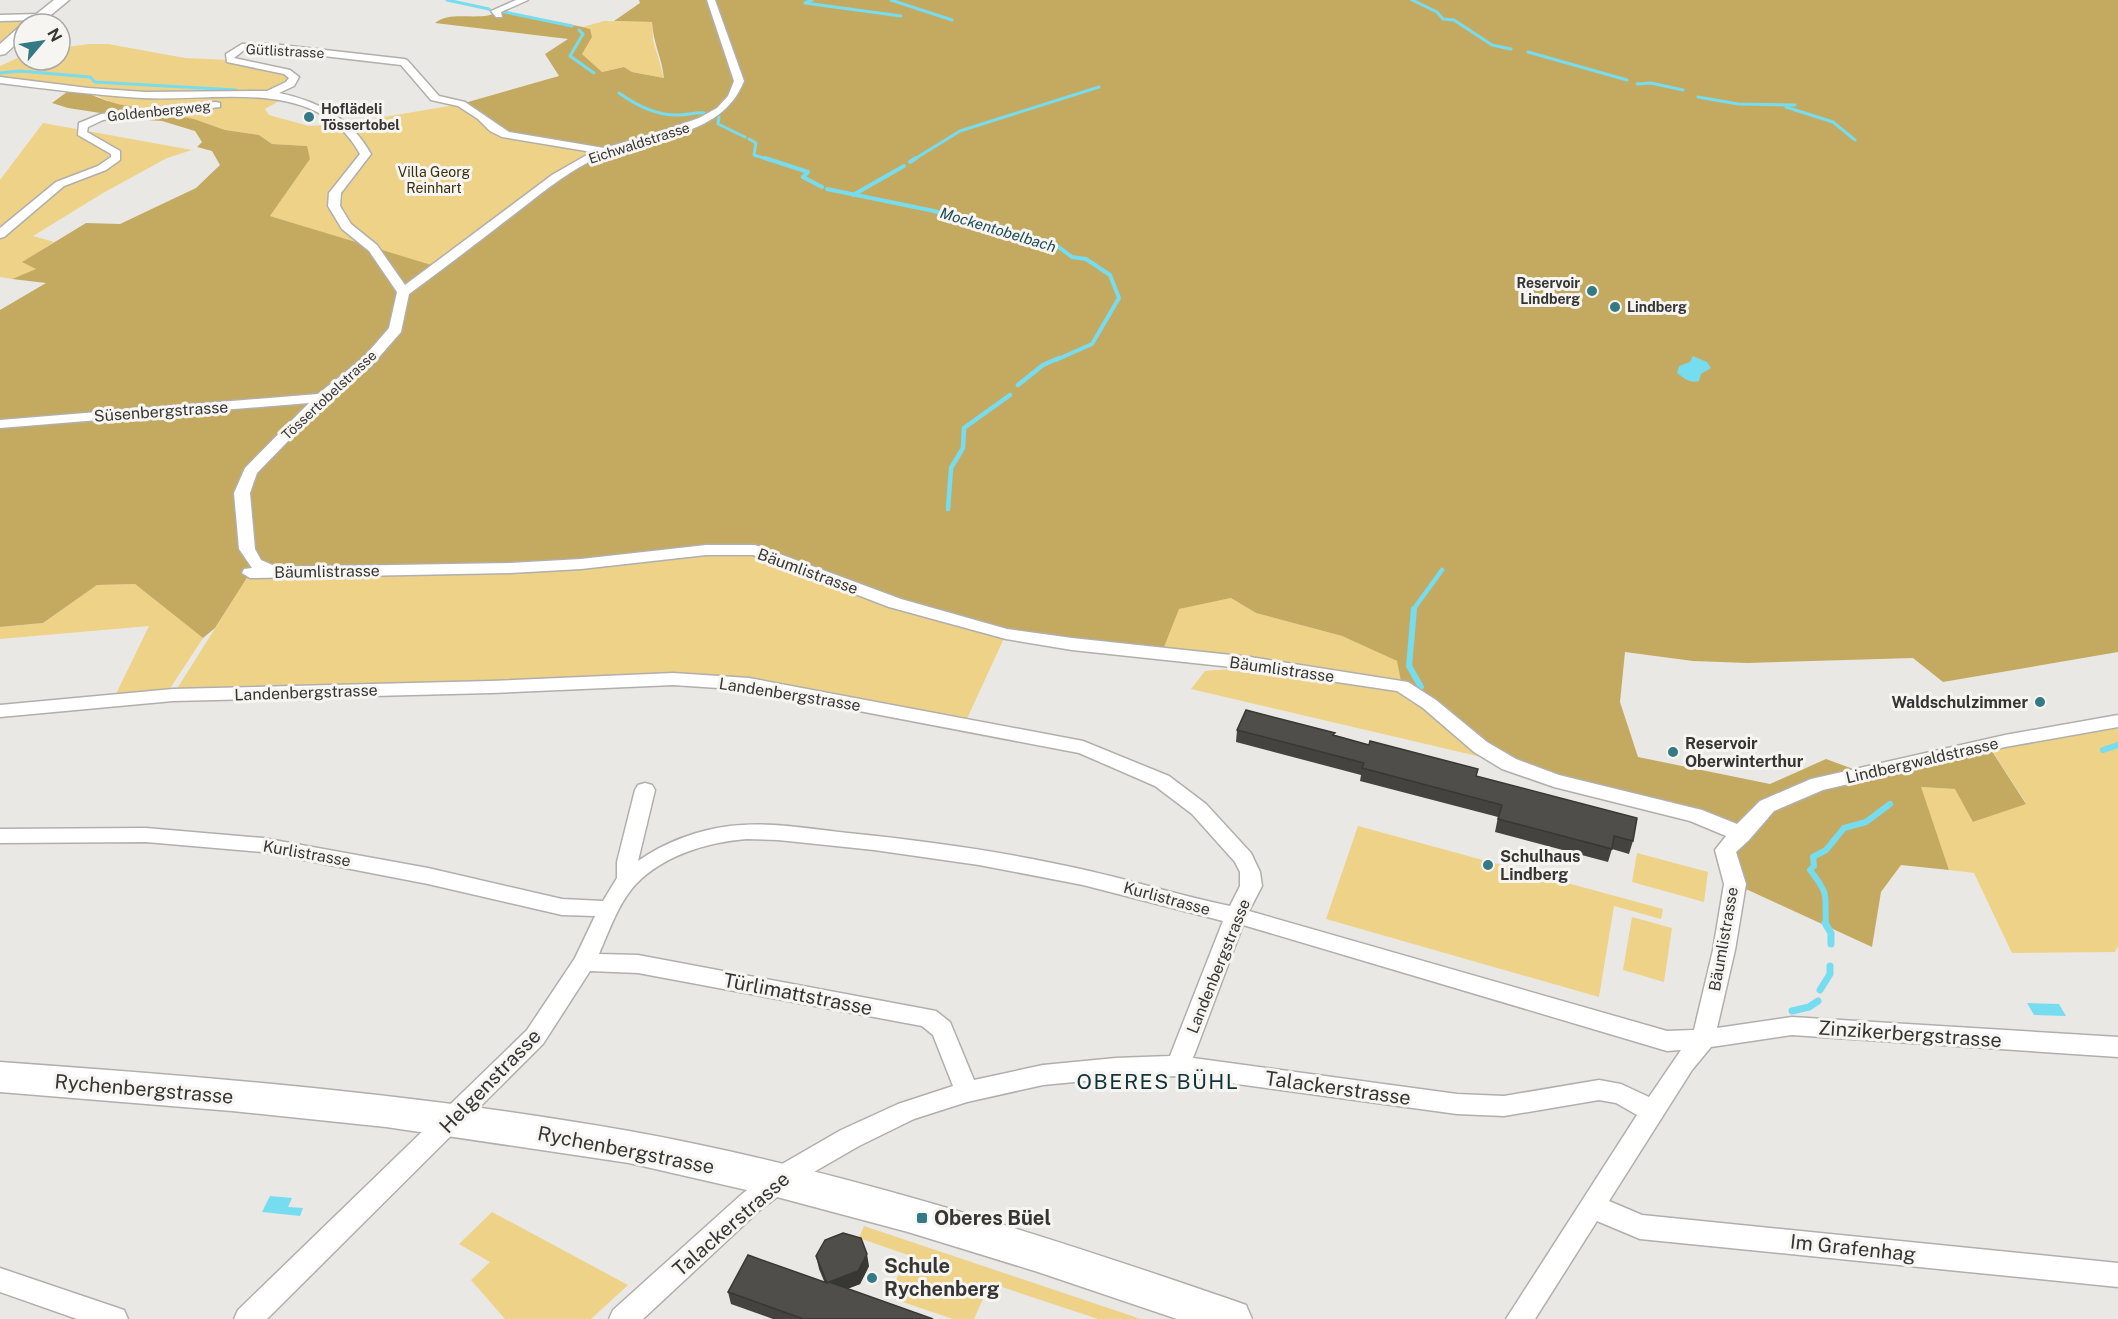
<svg xmlns="http://www.w3.org/2000/svg" width="2118" height="1319" viewBox="0 0 2118 1319" font-family="'Public Sans',sans-serif">
	<rect width="100%" height="100%" fill="#eae8e4"/>
	<!-- green -->
	<path fill="#edd288" d="M40 17 24 24V30L0 51V18Z
		M604 21 652 22 653 40 664 78 632 72 624 67 602 72 582 54 590 29 583 27Z
		M89 44H108L185 58 230 60 287 72 294 77 270 94 286 97 265 109 269 115 309 126 342 124 461 104 604 151 438 268 270 216 310 159 306 146 272 144 259 135 225 130 194 119 174 115 167 109 134 108 110 102 88 91 0 80V66L24 55V60H60V48Z
		M43 123 192 150 167 158 103 193 33 236 54 242 23 262 37 269 12 279 0 277V180Z
		M744 549 1006 634 964 725 749 684 673 679 173 695 250 573Z
		M135 584 203 638 169 690 115 696 149 626 0 639V627L43 623 97 585Z
		M1231 598 1256 613 1342 636 1397 661 1507 763 1191 689 1205 671C1217 669 1240 671 1249 664L1162 652 1178 609Z
		M2118 721V946L2115 952 2012 953 1974 873 1949 870 1920 787 1956 789 1974 822 2026 803 1991 749Z
		M1358 826 1663 909 1661 919 1614 906 1599 997 1326 919Z
		M1637 853 1708 872 1704 902 1632 882Z
		M1632 917 1672 928 1664 982 1623 970Z
		M492 1212 628 1285 591 1319H505L471 1280 490 1262 459 1244Z
		M864 1226 1141 1319H1098L990 1283 974 1319H953L888 1297 908 1255 859 1238Z"/>
	<!-- forest -->
	<path fill="#c4aa60" d="M639 0H2118V652L1943 682 1913 658 1747 663 1693 661 1625 652 1620 702 1638 757 1770 784 1826 759 1864 773 1988 745 2026 804 1973 822 1955 789 1921 787 1949 870 1901 865 1881 892 1872 947 1735 884 1725 850 1741 836 1507 763 1402 686 1397 661 1342 636 1256 613 1231 598 1179 609 1162 652 1006 634 895 603 755 550 581 564 250 573 215 628 203 638 135 584 97 585 43 623 0 627V310L46 283 12 279 36 269 22 262 86 223 120 224 196 188 220 165 212 151 197 147 202 142 195 131 162 121 101 117 107 114 68 108 52 103 71 89C86 91 97 98 111 102 130 108 148 108 168 109L174 115 194 119 225 130 259 135 272 144 307 146 310 159 270 216 438 267 532 195 603 151 506 135 461 104 559 76 545 54 568 39 435 23C452 9 480 23 500 11L583 27 590 29 592 37 582 54 602 72 624 67 632 72 664 78C662 58 653 43 652 22L614 21 640 3Z"/>
	<!-- water -->
	<path fill="#76dcef" d="M1693 356 1707 362 1711 368 1701 374 1699 381C1690 384 1684 378 1677 373L1679 366 1690 362Z
		M2027 1003 2059 1004 2066 1016 2034 1015Z
		M270 1196 292 1198 288 1207 303 1208 300 1216 262 1212Z"/>
	<g fill="none" stroke-linecap="round" stroke-linejoin="round">
		<!-- stream-far4 -->
		<path stroke="#76dcef" stroke-width="3" d="M447 0 489 9
			M812 0 805 3 901 16
			M891 0 952 20
			M1412 0 1437 12 1443 19 1454 20 1492 45 1511 49
			M500 11 572 26
			M579 30 583 34 570 56 594 73
			M1528 52 1627 80
			M0 73 20 71 90 77 95 82 236 90
			M1637 84 1651 83 1683 90
			M619 93C637 106 658 116 680 115 689 115 696 112 704 113
			M1698 97 1738 104 1795 105
			M1786 107 1833 122 1855 140
			M719 117 718 124 745 137
			M749 139 756 143 754 155 770 160
			M913 160 960 131 1099 87"/>
		<!-- stream-far3 -->
		<path stroke="#76dcef" stroke-width="4" d="M765 158 808 172 803 177 822 187
			M910 162 916 158
			M827 189 934 211 1035 244 1056 245 1072 257 1086 259 1110 275 1119 298 1092 344 1056 360
			M853 195 904 166"/>
		<!-- stream-far2 -->
		<path stroke="#76dcef" stroke-width="4.5" d="M1018 385 1043 365 1059 358
			M948 509 951 468 963 448 964 428 1010 395
			M1413 610 1442 570"/>
		<!-- stream-far1 -->
		<path stroke="#76dcef" stroke-width="6" d="M1414 609 1409 666 1421 687
			M2103 750 2118 745
			M1826 925C1824 894 1831 897 1810 870L1814 866 1813 857 1826 850 1844 828 1866 822 1890 804"/>
		<!-- stream -->
		<path stroke="#76dcef" stroke-width="7" d="M1825 923 1831 933V944
			M1820 990 1830 974V966
			M1792 1011 1809 1007 1818 1001"/>
		<!-- street casing -->
		<g stroke="#b1afab" stroke-width="3">
			<path id="street" d="M516 0H528L501 12 502 17H496L491 11Z
				M707 0H715L744 81C721 140 647 135 597 158 571 170 548 188 525 206 487 235 449 265 409 294L401 332 373 364 327 401 257 473 250 493 255 549 261 560 277 567 510 563 581 559 706 545H755L901 599 1007 629 1072 638 1250 657 1408 682 1436 700 1487 742 1516 759 1559 775 1702 810 1737 824 1760 801 1811 779 2005 735 2118 715V727L2005 747 1823 790 1774 811 1749 840 1736 852 1746 884 1735 950 1717 1028 1792 1017 2118 1037V1057L1792 1035 1711 1047 1692 1070 1609 1201 1642 1215 2118 1263V1287L1640 1239 1597 1221 1535 1319H1506L1637 1115 1616 1103 1599 1100 1504 1116 1457 1114 1178 1076 1116 1078 1043 1085 967 1102 914 1119 859 1146 800 1180 760 1210 643 1319H609L613 1310 742 1194 782 1164 841 1130 898 1104 953 1086 933 1035 922 1026 638 973 590 971 543 1044 267 1319H234L238 1310 527 1030 575 958 595 916 562 915 428 884 263 852 146 842 0 843V829L146 828 263 838 428 868 562 899 603 901 617 878V862L635 790 638 785 645 783 652 785 655 790 638 861C665 842 698 830 730 826 769 821 809 829 848 833 927 841 1007 852 1085 870 1134 881 1181 896 1230 906L1240 886V872L1235 862 1192 814 1155 786 1079 753 749 690 673 685 491 693 173 701 0 717V705L173 689 491 681 673 673 749 678 1083 741 1169 776 1206 804 1251 853 1260 872 1262 886 1249 911 1667 1031 1694 1030 1713 950 1724 884 1715 850 1726 836 1690 821 1554 787 1502 769 1474 752 1423 708 1397 691 1250 669 1072 650 1006 639 889 607 753 555H706L581 569 510 573 250 578 242 573 244 569 252 568 239 549 234 493 245 468 309 403 0 428V420L318 394 363 358 389 328 397 292 369 251 342 229 328 206 329 193 360 154C317 75 214 102 142 98 94 95 47 89 0 83V77L88 88 145 92 267 91 286 82 289 78 284 74 227 62 226 54 242 44H272L404 59 407 60 439 96 465 102 509 132 604 148 657 133 699 118 717 108 728 96 734 81ZM244 50H272L401 65 431 100 458 106 478 119 490 131 502 137 592 152 552 175 405 285 377 245 351 224 340 206 341 193 371 154C352 119 318 101 279 93L294 86 299 77 290 70 234 58ZM747 839 778 840 874 850 979 865 1083 885 1223 921 1170 1056 1116 1058 1043 1065 974 1080 950 1022 936 1011 638 955 599 954C609 931 619 902 636 884 664 855 708 842 747 839ZM1243 925 1667 1051 1681 1050 1649 1097 1621 1084 1599 1080 1504 1096 1457 1094 1193 1058Z
				M0 15 40 14 44 17 40 20 0 21Z
				M216 102 220 103V107L103 120 88 127 87 132 120 151V160L106 170 64 186 4 237 0 238V228L56 182 98 166 111 157V154L78 135 79 123 101 114Z
				M0 1268 124 1310 128 1319H77L0 1292Z"/>
		</g>
		<!-- secondary casing -->
		<g stroke="#b1afab" stroke-width="3">
			<path id="secondary" d="M54 0H69L40 24H24Z
				M24 26V37L5 54 0 55V44L19 27Z
				M0 1062C210 1077 421 1094 629 1131 834 1168 1035 1232 1232 1300L1246 1305 1252 1319H1177L1038 1272 908 1232 777 1197 629 1163 386 1127 232 1111 0 1092Z"/>
		</g>
		<!-- street -->
		<use href="#street" fill="#fff" fill-rule="evenodd"/>
		<!-- secondary -->
		<use href="#secondary" fill="#fff" fill-rule="evenodd"/>
	</g>
	<!-- wall -->
	<path fill="#444340" d="M1237 730 1334 735 1477 776 1633 841 1629 854 1612 849 1608 862 1495 832 1498 817 1360 781 1361 775 1236 742Z
		M816 1256 869 1266 860 1284 847 1289 933 1319H773L731 1304 728 1292 824 1281 819 1269Z"/>
	<!-- shaded-wall -->
	<path fill="#373734" d="M867 1254 869 1266 860 1284 831 1295 829 1282Z"/>
	<!-- building -->
	<path fill="#4f4e4a" stroke="#373734" stroke-width="1.5" d="M1246 710 1335 733 1333 735 1369 745 1370 741 1478 769 1476 776 1637 818 1633 841 1614 836 1612 849 1498 819 1502 805 1362 768 1364 763 1237 730Z
		M843 1233 861 1238 867 1254 858 1271 829 1282 933 1319H800L801 1318 728 1292 748 1255 827 1283 816 1256 825 1240Z"/>
	<!-- markers -->
	<g fill="#347a86" stroke="#f7f5f1" stroke-width="2">
		<circle cx="309" cy="117" r="6"/>
		<circle cx="1592" cy="291" r="6"/>
		<circle cx="1615" cy="307" r="6"/>
		<circle cx="2040" cy="702" r="6"/>
		<circle cx="1673" cy="752" r="6"/>
		<circle cx="1488" cy="865" r="6"/>
		<rect x="916" y="1212" width="12" height="12" rx="3"/>
		<circle cx="872" cy="1278" r="6"/>
	</g>
	<g text-anchor="middle" stroke-width="6" stroke-linejoin="round" paint-order="stroke">
		<!-- far-street labels -->
		<g font-size="14" fill="#363534" stroke="#f7f5f1">
			<text transform="translate(285 51) rotate(3)" y="5">Gütlistrasse</text>
			<text transform="translate(159 111) rotate(-6)" y="5">Goldenbergweg</text>
			<text transform="translate(639 143) rotate(-18)" y="5">Eichwaldstrasse</text>
			<text transform="translate(329 395) rotate(-43)" y="5">Tössertobelstrasse</text>
		</g>
		<!-- far-poi labels -->
		<g font-size="14" font-weight="bold" fill="#363534" stroke="#f7f5f1" text-anchor="start">
			<text x="321" y="114">Hoflädeli<tspan x="321" dy="16">Tössertobel</tspan></text>
			<text x="1580" y="288" text-anchor="end">Reservoir<tspan x="1580" dy="16">Lindberg</tspan></text>
			<text x="1627" y="312">Lindberg</text>
		</g>
		<!-- far-park labels -->
		<g font-size="14" fill="#392e0d" stroke="#f7f5f1">
			<text x="434" y="177">Villa Georg<tspan x="434" dy="16">Reinhart</tspan></text>
		</g>
		<!-- far-water labels -->
		<g font-size="15" font-style="italic" fill="#1f4c54" stroke="#f7f5f1">
			<text transform="translate(998 230) rotate(17)" y="5">Mockentobelbach</text>
		</g>
		<!-- street labels -->
		<g font-size="16" fill="#363534" stroke="#f7f5f1">
			<text transform="translate(161 411) rotate(-4)" y="6">Süsenbergstrasse</text>
			<text transform="translate(327 571) rotate(-1)" y="6">Bäumlistrasse</text>
			<text transform="translate(808 571) rotate(20)" y="6">Bäumlistrasse</text>
			<text transform="translate(1282 669) rotate(8)" y="6">Bäumlistrasse</text>
			<text transform="translate(306 692) rotate(-2)" y="6">Landenbergstrasse</text>
			<text transform="translate(790 694) rotate(9)" y="6">Landenbergstrasse</text>
			<text transform="translate(1922 760) rotate(-13)" y="6">Lindbergwaldstrasse</text>
			<text transform="translate(307 853) rotate(10)" y="6">Kurlistrasse</text>
			<text transform="translate(1167 898) rotate(15)" y="6">Kurlistrasse</text>
			<text transform="translate(1723 939) rotate(-80)" y="6">Bäumlistrasse</text>
			<text transform="translate(1218 966) rotate(-68)" y="6">Landenbergstrasse</text>
		</g>
		<!-- poi labels -->
		<g font-size="16" font-weight="bold" fill="#363534" stroke="#f7f5f1" text-anchor="start">
			<text x="2028" y="708" text-anchor="end">Waldschulzimmer</text>
			<text x="1685" y="749">Reservoir<tspan x="1685" dy="18">Oberwinterthur</tspan></text>
			<text x="1500" y="862">Schulhaus<tspan x="1500" dy="18">Lindberg</tspan></text>
		</g>
		<!-- near-street labels -->
		<g font-size="20" fill="#363534" stroke="#f7f5f1">
			<text transform="translate(798 994) rotate(11)" y="7">Türlimattstrasse</text>
			<text transform="translate(1910 1034) rotate(4)" y="7">Zinzikerbergstrasse</text>
			<text transform="translate(490 1081) rotate(-46)" y="7">Helgenstrasse</text>
			<text transform="translate(1338 1088) rotate(8)" y="7">Talackerstrasse</text>
			<text transform="translate(144 1089) rotate(5)" y="7">Rychenbergstrasse</text>
			<text transform="translate(626 1150) rotate(11)" y="7">Rychenbergstrasse</text>
			<text transform="translate(731 1224) rotate(-41)" y="7">Talackerstrasse</text>
			<text transform="translate(1853 1248) rotate(6)" y="7">Im Grafenhag</text>
		</g>
		<!-- near-poi labels -->
		<g font-size="20" font-weight="bold" fill="#363534" stroke="#f7f5f1" text-anchor="start">
			<text x="934" y="1225">Oberes Büel</text>
			<text x="884" y="1273">Schule<tspan x="884" dy="23">Rychenberg</tspan></text>
		</g>
		<!-- near-neighbourhood labels -->
		<g font-size="21" letter-spacing="1.5" fill="#113238" stroke="#f7f5f1">
			<text x="1158" y="1089">OBERES BÜHL</text>
		</g>
	</g>
	<!-- north arrow -->
	<g transform="translate(42 42) rotate(61)"><circle r="28" fill="#f7f5f1" stroke="#aaa8a5" stroke-width="1.5"/>
	<path d="M0-4.5L10 22L0 15L-10 22Z" fill="#347a86"/>
	<text y="-9" font-size="16" font-weight="bold" text-anchor="middle" fill="#363534">N</text>
	</g>
</svg>
